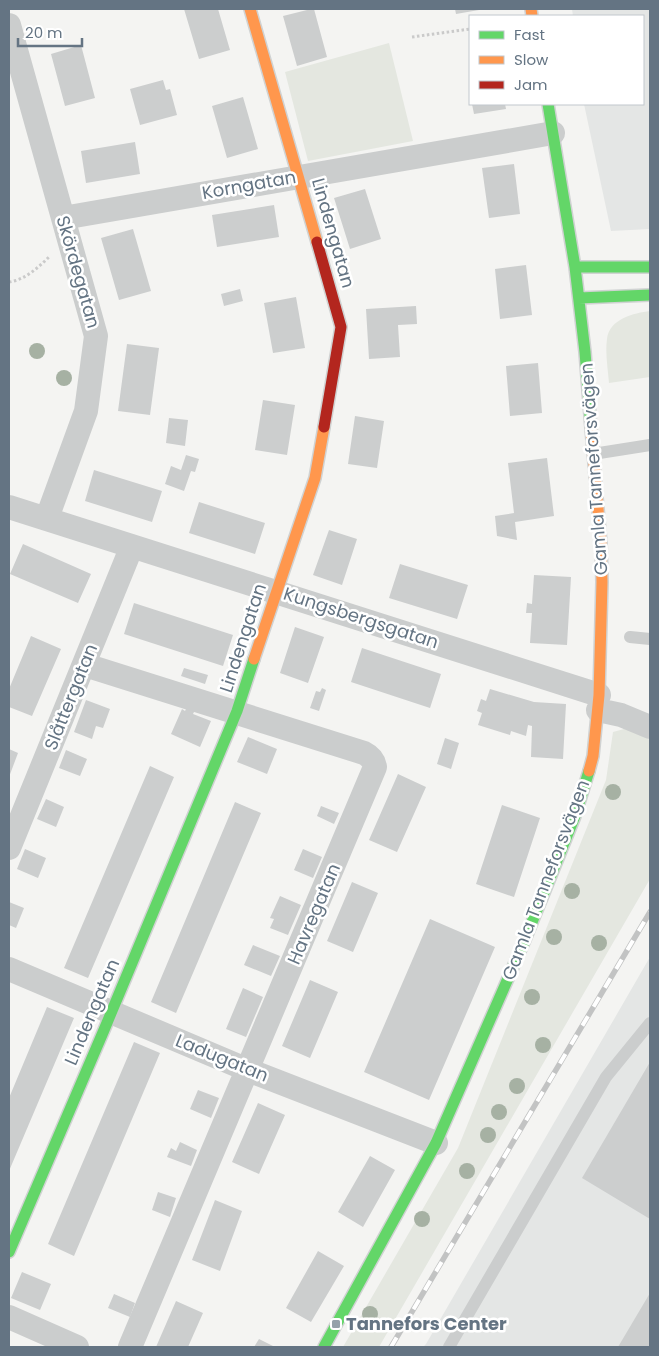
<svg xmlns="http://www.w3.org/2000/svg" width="659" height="1356" viewBox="0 0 659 1356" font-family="Poppins,sans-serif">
	<rect width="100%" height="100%" fill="#f4f4f2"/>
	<!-- built -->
	<path fill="#e4e6e5" d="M572 9H650V229L611 231 584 104H643V16H573Z
		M650 957V1347H423L426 1344Z"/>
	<!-- green -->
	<path fill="#e4e7e0" d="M389 43 413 141 308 161 285 72Z
		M650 311V377L609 383C608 370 605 353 607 339 609 319 634 313 650 311Z
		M624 729 635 731 650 740V879L379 1347H343L458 1148 606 780 613 732Z"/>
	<!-- building -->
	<path fill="#cccece" d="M184 9H218L230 50 199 59Z
		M311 9H314L327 57 297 66 283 16Z
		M455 9H479V10L456 14Z
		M81 45 95 98 65 106 51 54Z
		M163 80 166 90 170 89 177 115 140 125 130 89Z
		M243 97 258 149 227 158 212 106Z
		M472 104H505L506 109 474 114Z
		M135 142 140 174 86 183 81 151Z
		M514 164 520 214 489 218 482 168Z
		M365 189 381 239 350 249 334 198Z
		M274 205 279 237 217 247 212 215Z
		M133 229 151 291 119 300 101 238Z
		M526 265 532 315 500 319 495 269Z
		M240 289 243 301 224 306 221 294Z
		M296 297 305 348 273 353 264 303Z
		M416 306 417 324 398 325 400 357 369 359 366 309Z
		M127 344 159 348 150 415 118 411Z
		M538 363 542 413 510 416 506 366Z
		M263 400 295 405 287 455 255 450Z
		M355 416 384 421 377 468 348 464Z
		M169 418 188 420 185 446 166 443Z
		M186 455 199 459 195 472 191 471 184 491 165 484 171 466 181 470Z
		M547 458 554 516 515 522 517 540 497 536 495 516 514 513 508 463Z
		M94 470 162 491 152 522 85 501Z
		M199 502 265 523 255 554 189 533Z
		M329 530 357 539 342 585 313 575Z
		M23 544 91 574 78 603 10 574Z
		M400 564 468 585 457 619 389 598Z
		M534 575 571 577 567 645 530 643 532 613H526L527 603 532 604Z
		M134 603 233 635 223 666 124 634Z
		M295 627 324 637 308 683 280 673Z
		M31 636 61 649 32 716 9 707V689Z
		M362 648 441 674 430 708 351 682Z
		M184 668 208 675 205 684 181 676Z
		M322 688 326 690 319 711 310 708 316 691 320 692Z
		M490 689 534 702 566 704 563 759 531 757 532 726 528 725 526 736 511 731 510 735 478 725 482 713 477 711 481 699 486 701Z
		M86 700 110 709 103 728 96 726 92 739 74 732Z
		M187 707 195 710 193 714 211 721 200 747 171 734 182 709 185 711Z
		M248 737 277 749 267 774 237 762Z
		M445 738 459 743 451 769 437 764Z
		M9 749 18 753 9 777Z
		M66 750 87 759 80 776 59 768Z
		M150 766 174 777 88 978 64 968Z
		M398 774 426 787 397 852 369 840Z
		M46 799 64 807 56 827 37 819Z
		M235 802 261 813 176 1013 151 1002Z
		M502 805 540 818 514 897 476 884Z
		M321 806 339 813 334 824 317 816Z
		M25 849 46 858 38 878 17 869Z
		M303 849 322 857 313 878 294 870Z
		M352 882 378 893 353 952 327 941Z
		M280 896 301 905 288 935 270 928 274 919 270 918Z
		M9 902 24 908 16 928 9 925Z
		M430 919 495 947 429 1100 364 1072Z
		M253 945 280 956 271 976 244 965Z
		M310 980 338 992 310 1058 282 1046Z
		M243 988 263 997 246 1037 226 1029Z
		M47 1007 74 1018 9 1171V1098Z
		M134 1042 160 1053 74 1256 48 1244Z
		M650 1062V1219L582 1178Z
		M198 1090 219 1098 211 1118 190 1109Z
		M258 1103 285 1115 259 1174 232 1162Z
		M180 1142 197 1150 191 1166 167 1157 171 1148 176 1151Z
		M370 1156 395 1170 363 1227 338 1212Z
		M158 1192 176 1198 170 1217 152 1210Z
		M215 1200 242 1211 220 1271 192 1260Z
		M318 1251 344 1266 311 1322 286 1308Z
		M22 1272 51 1284 40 1310 11 1298Z
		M650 1293V1347H618Z
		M114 1294 135 1303 130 1317 108 1308Z
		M176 1301 203 1313 188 1347H156Z
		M259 1339 275 1347H254Z"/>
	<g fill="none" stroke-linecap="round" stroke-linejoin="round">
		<!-- fast casing -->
		<g stroke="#d0d2d2" stroke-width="14">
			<path id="fast" d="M548 104 575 267 585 352 591 428
				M575 267H650
				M579 298 650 295
				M9 1252 104 1030 237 711 254 659
				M324 1347 436 1143 524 942 575 816 589 771"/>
		</g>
		<!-- slow casing -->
		<g stroke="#d0d2d2" stroke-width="14">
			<path id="slow" d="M250 9 317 242
				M531 9 532 16
				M254 659 315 478 324 427
				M589 771 593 756 599 695 602 582 601 544 591 428"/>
		</g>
		<!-- jam casing -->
		<g stroke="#d0d2d2" stroke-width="14">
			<path id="jam" d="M317 242 341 327 324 427"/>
		</g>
		<!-- path -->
		<path stroke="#cacaca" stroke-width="3" stroke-dasharray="2.5 2.5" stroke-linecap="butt" d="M412 37 470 29
			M9 282C25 280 39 267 50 256"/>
		<!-- lane -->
		<path stroke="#cbcdcd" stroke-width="12" d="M593 454 650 445
			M630 637 650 639
			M449 1347 606 1077 650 1023"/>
		<!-- street -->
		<path stroke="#cbcdcd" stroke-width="24" d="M9 25 96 336 86 411 47 518
			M63 218 553 133
			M9 507 599 695
			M85 665 364 753C370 756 374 760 375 767L130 1347
			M598 710 621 715 650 727
			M9 848 132 546
			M9 969 248 1070 436 1143
			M9 1317 77 1347"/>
		<!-- fast -->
		<use href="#fast" stroke="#63d668" stroke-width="11"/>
		<!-- slow -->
		<use href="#slow" stroke="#ff974d" stroke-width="11"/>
		<!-- jam -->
		<use href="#jam" stroke="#b3261e" stroke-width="11"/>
		<!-- rail casing -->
		<g stroke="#c2c3c3" stroke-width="5.5">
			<path id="rail" d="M391 1347 650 912"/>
		</g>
		<!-- rail -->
		<use href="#rail" stroke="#fff" stroke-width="4" stroke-dasharray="11" stroke-linecap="butt"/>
	</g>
	<!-- trees -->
	<g fill="#a6b1a3">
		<circle cx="37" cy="351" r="8"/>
		<circle cx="64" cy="378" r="8"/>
		<circle cx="613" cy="792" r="8"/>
		<circle cx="572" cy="891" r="8"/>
		<circle cx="554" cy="937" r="8"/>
		<circle cx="599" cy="943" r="8"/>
		<circle cx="532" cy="997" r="8"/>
		<circle cx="543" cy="1045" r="8"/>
		<circle cx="517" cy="1086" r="8"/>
		<circle cx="499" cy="1112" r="8"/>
		<circle cx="488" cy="1135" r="8"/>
		<circle cx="467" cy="1171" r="8"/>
		<circle cx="422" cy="1219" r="8"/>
		<circle cx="370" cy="1314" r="8"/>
	</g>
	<!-- markers -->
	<rect fill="#96a1aa" stroke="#fff" stroke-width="2" x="331" y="1319" width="10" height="10" rx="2.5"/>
	<g text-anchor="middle" stroke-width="5" stroke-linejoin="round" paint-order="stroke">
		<!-- street labels -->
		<g font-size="18" fill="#647483" stroke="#fff">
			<text transform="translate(249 185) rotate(-10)" y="6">Korngatan</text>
			<text transform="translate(333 233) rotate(74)" y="6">Lindengatan</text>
			<text transform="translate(78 272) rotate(74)" y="6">Skördegatan</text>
			<text transform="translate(594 469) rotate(-94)" y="6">Gamla Tanneforsvägen</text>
			<text transform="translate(361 618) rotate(18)" y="6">Kungsbergsgatan</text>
			<text transform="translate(243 638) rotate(-72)" y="6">Lindengatan</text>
			<text transform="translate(71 697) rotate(-68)" y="6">Slåttergatan</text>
			<text transform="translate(546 880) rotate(-69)" y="6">Gamla Tanneforsvägen</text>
			<text transform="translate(314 914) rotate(-67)" y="6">Havregatan</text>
			<text transform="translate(92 1012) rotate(-67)" y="6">Lindengatan</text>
			<text transform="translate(222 1058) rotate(22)" y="6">Ladugatan</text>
		</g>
		<!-- poi labels -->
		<g font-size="18" font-weight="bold" fill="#647483" stroke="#fff" text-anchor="start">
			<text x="346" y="1330">Tannefors Center</text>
		</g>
	</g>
	<!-- border -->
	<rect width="659" height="1356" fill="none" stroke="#647483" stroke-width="20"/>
	<!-- legend -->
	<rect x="469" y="15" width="175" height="90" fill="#ffffff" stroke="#c1c7cd"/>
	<rect x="479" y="31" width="25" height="8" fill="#63d668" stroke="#c1c7cd"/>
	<text x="514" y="40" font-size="15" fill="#647483">Fast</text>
	<rect x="479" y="56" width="25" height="8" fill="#ff974d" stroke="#c1c7cd"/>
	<text x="514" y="65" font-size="15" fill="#647483">Slow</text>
	<rect x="479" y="81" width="25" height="8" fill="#b3261e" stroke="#c1c7cd"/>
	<text x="514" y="90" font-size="15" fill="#647483">Jam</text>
	<!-- scale -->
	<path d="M18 38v8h64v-8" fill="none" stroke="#647483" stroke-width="2.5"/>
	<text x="25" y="38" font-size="15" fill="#647483" stroke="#ffffff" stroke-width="4" paint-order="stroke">20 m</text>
</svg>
